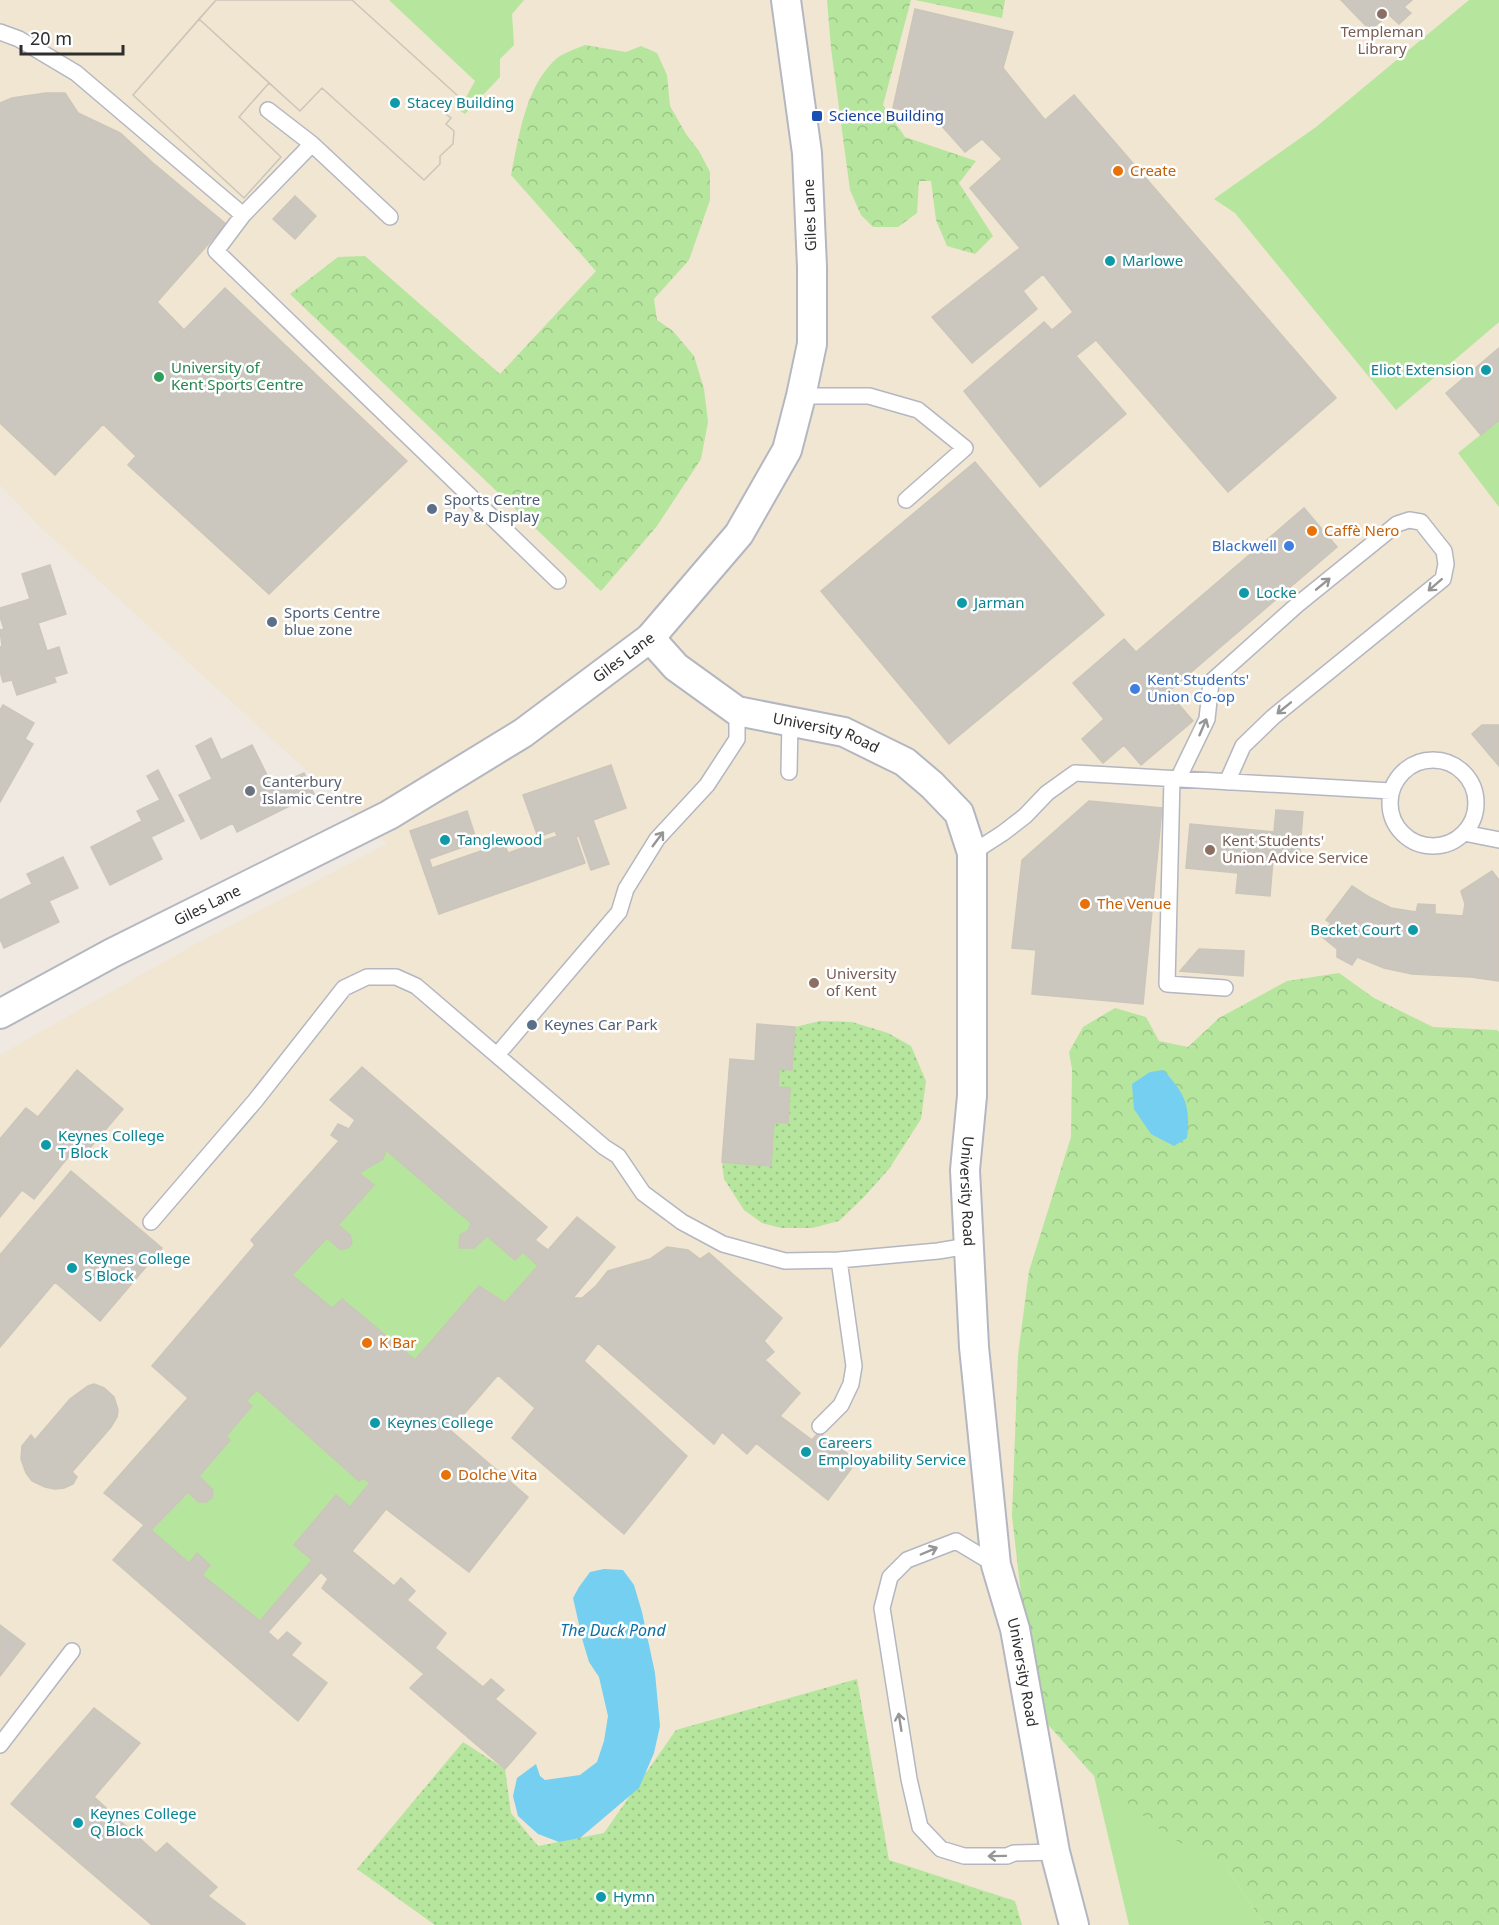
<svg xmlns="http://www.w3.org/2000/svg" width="1499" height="1925" viewBox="0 0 1499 1925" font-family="'Noto Sans',sans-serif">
	<defs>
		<pattern id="forest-crowns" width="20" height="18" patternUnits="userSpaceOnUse" patternTransform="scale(1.5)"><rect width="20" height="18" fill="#b6e59e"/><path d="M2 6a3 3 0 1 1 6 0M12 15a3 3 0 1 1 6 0" fill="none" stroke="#9dc588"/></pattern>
		<pattern id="park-dots" width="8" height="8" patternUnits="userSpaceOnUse" patternTransform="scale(1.5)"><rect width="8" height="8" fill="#b6e59e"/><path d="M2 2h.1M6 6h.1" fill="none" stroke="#9dc588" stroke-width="1.8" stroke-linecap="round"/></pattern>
	</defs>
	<rect width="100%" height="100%" fill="#efe9e1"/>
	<!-- education -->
	<path fill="#f0e6d1" d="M0 0H1499V1925H0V1055L192 946 387 844 38 525 0 485Z"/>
	<!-- grass -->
	<path fill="#b6e59e" d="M389 0H524L512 14 514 45 500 59V77L465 114 459 110 475 81Z
		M1469 0H1499V322L1396 410 1235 213 1214 199 1316 127Z
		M1499 420V507L1458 453Z
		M386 1150 471 1223 468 1231 460 1235 459 1248H474L487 1236 515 1260 523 1252 538 1266 505 1303 479 1287 415 1360 342 1299 332 1308 292 1275 327 1238 341 1250 349 1247 352 1243 350 1235 338 1225 374 1185 359 1173 383 1159Z
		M257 1390 359 1481 363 1478 370 1483 350 1507 336 1495 312 1560 260 1621 202 1575 209 1565 197 1554 189 1563 151 1530 188 1492 199 1502H206L212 1498 213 1490 199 1476 230 1440 226 1436 252 1407 246 1401Z
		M1094 1776 1228 1870 1265 1925H1129Z"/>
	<!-- forest -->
	<path fill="url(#forest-crowns)" d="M827 0H911L883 105 905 137 976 161 959 183 993 236 975 254 947 246 936 220 931 181H919L917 213 898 227H873L861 215 850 190 831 48Z
		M915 0H1005L1002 18Z
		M585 45 626 52 641 46 657 53 667 75 670 106 686 134 699 151 710 172V200L689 260 654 299 657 320 673 331 694 356 704 389 708 422 701 459 657 526 601 591 290 294 338 257 365 256 500 374 596 271 511 175C519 137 525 87 556 59 563 53 576 49 585 45Z
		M1339 973 1374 998 1433 1027 1497 1030 1499 1032V1925H1265L1228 1870 1167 1835 1094 1776 1042 1718 1024 1621 1012 1516 1018 1355 1029 1271 1071 1137 1072 1069 1069 1052 1083 1027 1115 1008 1146 1017 1159 1041 1188 1047 1219 1018 1287 981Z"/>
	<!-- park -->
	<path fill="url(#park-dots)" d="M820 1021 852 1022 888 1033 911 1046 926 1081 921 1119 889 1169 863 1198 839 1221 812 1228H781L762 1223 744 1210 724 1179 722 1162 771 1166 774 1122 788 1123 790 1088 778 1087 779 1069 792 1070 795 1027Z
		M857 1679 889 1860 1015 1901 1022 1925H435L357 1869 463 1742 505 1769 511 1813 538 1846 604 1833 676 1730Z"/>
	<!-- water -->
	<path fill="#75cff0" d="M1163 1070C1185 1093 1191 1106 1187 1138L1174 1146 1151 1134 1134 1109 1132 1084 1150 1072Z
		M604 1569 623 1570 634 1585 642 1612 655 1673 660 1726 654 1753 639 1788 580 1838 559 1842 538 1834 518 1816 513 1796 517 1778 536 1764 540 1776 545 1780 580 1775 597 1762 604 1741 608 1716 599 1677 589 1662 583 1642 573 1598 579 1587 590 1572Z"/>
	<!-- building -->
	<path fill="#cbc7bf" stroke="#cbc5ba" stroke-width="1.5" fill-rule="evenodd" d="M216 0H352L458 96 443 112 451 118 446 124 454 131 453 144 440 156V164L424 180 322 88 300 111 269 83 239 117 281 157 244 198 133 95Z
		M216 0H352L458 96 443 112 451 118 446 124 454 131 453 144 440 156V164L424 180 322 88 300 111 199 19Z
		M1341 0H1412L1404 7 1411 13 1399 24 1389 15 1370 30Z
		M915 9 1013 32 1003 68 1045 120 1074 95 1336 398 1228 492 1096 340 1076 356 1126 414 1040 487 964 391 1044 322 1052 330 1073 312 1043 274 1023 291 1037 309 972 363 932 317 1020 248 970 188 1002 159 982 139 965 152 932 115 893 108Z
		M199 19 269 83 239 117 281 157 244 198 133 95Z
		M46 93H65L78 113 120 133 153 163 226 224 157 302 184 330 225 288 407 461 269 594 128 465 136 456 103 424 55 475 0 423V103L12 98Z
		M295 196 316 216 295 239 273 219Z
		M1499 348V420L1481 435 1446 393Z
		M975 462 1104 615 949 744 821 591Z
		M1304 508 1337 547 1168 692 1193 721 1141 765 1124 745 1103 763 1082 739 1104 719 1073 683 1124 639 1136 652Z
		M50 565 66 614 38 623 47 651 59 647 67 673 54 677 56 682 17 695 12 680 3 682 0 671V647L2 646 0 630 4 629 0 617V608L30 599 22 574Z
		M3 705 34 723 25 739 33 744 0 802V710Z
		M1482 725H1499V766L1472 734Z
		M211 738 221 760 252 745 273 787 304 773 314 794 237 832 233 823 201 839 179 795 212 779 196 746Z
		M611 765 626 808 593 820 609 864 591 870 579 836 576 837 585 863 439 914 410 831 467 811 477 842 429 859 432 868 504 843 508 853 557 836 555 831 538 837 523 795Z
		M158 770 184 821 151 837 162 859 110 885 91 847 142 821 137 811 160 800 147 776Z
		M1089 801 1162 808 1143 1004 1032 994 1036 950 1012 948 1022 860Z
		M1276 810 1303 812 1299 862 1273 859 1270 896 1236 893 1238 873 1186 868 1190 824 1274 832Z
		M63 857 78 888 49 901 59 922 4 948 0 939V900L32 884 27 874Z
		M1492 871 1499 880V981L1471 977 1412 974 1384 968 1357 957 1352 965 1337 957V949L1321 936 1331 923 1326 920 1352 886 1369 897 1391 908 1416 912 1418 904 1435 905V914L1463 916 1465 904 1461 891Z
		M1199 949 1244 951 1243 976 1180 971Z
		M757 1024 795 1027 792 1070 779 1069 778 1087 790 1088 788 1123 774 1122 771 1166 722 1162 730 1059 755 1061Z
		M362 1067 547 1227 535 1240 548 1250 577 1217 615 1247 573 1298H582L596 1286 608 1271 650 1259 667 1247 688 1250 700 1259 709 1253 782 1318 764 1341 774 1352 765 1360 800 1393 747 1454 722 1432 714 1444 598 1343 584 1361 687 1456 624 1534 512 1438 535 1408 498 1375 450 1430 528 1497 469 1572 386 1509 352 1551 394 1586 401 1578 415 1591 407 1600 446 1633 435 1648 483 1687 491 1679 504 1690 495 1699 536 1733 505 1769 410 1688 424 1674 322 1588 328 1579 321 1572 268 1632 278 1641 287 1632 301 1643 291 1655 327 1683 298 1721 113 1560 144 1525 104 1493 188 1398 152 1366 255 1245 251 1240 339 1141 331 1135 338 1124 349 1129 355 1120 330 1100ZM386 1150 471 1223 468 1231 460 1235 459 1248H474L487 1236 515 1260 523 1252 538 1266 505 1303 479 1286 415 1360 342 1299 332 1308 292 1275 327 1238 341 1250 349 1247 352 1243 350 1235 338 1225 374 1185 359 1173 383 1159ZM257 1390 359 1481 363 1478 370 1483 350 1507 336 1495 294 1545 312 1560 260 1621 202 1575 210 1565 197 1553 189 1563 151 1530 188 1492 199 1502H206L212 1498 213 1490 199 1476 230 1440 226 1436 252 1406 246 1401Z
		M77 1070 123 1109 83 1156 74 1150 34 1199 22 1190 0 1217V1139L26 1108 38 1117Z
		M71 1171 162 1248 100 1321 55 1282 0 1347V1255Z
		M94 1384 104 1388 114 1397 118 1410 117 1417 111 1427 72 1472 77 1477 73 1484 64 1488 55 1489 45 1487 32 1481 26 1473 21 1459 22 1446 31 1435 35 1440 70 1399 88 1386Z
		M780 1416 812 1440 819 1432 857 1461 828 1500 756 1443Z
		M0 1625 25 1644 0 1676Z
		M94 1708 140 1743 94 1797 156 1853 167 1843 217 1887 208 1896 245 1924 244 1925H152L11 1804Z"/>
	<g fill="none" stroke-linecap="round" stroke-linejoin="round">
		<!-- service casing -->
		<g stroke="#b4b7c1" stroke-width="18">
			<path id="service" d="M0 32 19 39 76 73 243 215
				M268 110 312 144
				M390 217 312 144 243 215 216 251 558 581
				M801 396H869L918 410 965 448 906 500
				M1390 803a43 43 0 1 1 86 0a43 43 0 1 1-86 0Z
				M789 772 790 721
				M1172 779 1167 984 1225 988
				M1178 779 1207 719 1211 682 1297 605 1397 524 1409 520 1421 522 1444 551 1446 564 1443 579 1273 717 1243 746 1227 782
				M1464 833 1499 840
				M972 853 1003 833 1025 816 1047 793 1075 773 1391 791
				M497 1055 619 912 626 889 657 839 707 785 737 739V711
				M151 1222 255 1101 344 988 367 977H396L416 986 604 1147 618 1156 643 1193 682 1222 723 1244 785 1261 839 1260 938 1251 968 1246
				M820 1426 841 1405 851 1384 854 1366 839 1260
				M996 1565 956 1541 907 1560 890 1577 882 1608 909 1779 920 1827 941 1849 964 1856H1007L1014 1853 1055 1852
				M0 1745 72 1651"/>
		</g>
		<!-- minor casing -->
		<g stroke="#b4b7c1" stroke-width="32">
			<g id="minor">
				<path id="s1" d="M650 638 676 667 737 711 844 732 905 762 932 785 959 813 972 853V1096L965 1170 974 1347 996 1565 1015 1629 1055 1852 1074 1925"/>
				<path id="s2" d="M0 1014 112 953 389 815 523 733 650 638 739 534 787 450 801 396 812 344V267L807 153 786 0"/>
			</g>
		</g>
		<!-- service -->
		<use href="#service" stroke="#fff" stroke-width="15"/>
		<!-- minor -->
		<use href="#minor" stroke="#fff" stroke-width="28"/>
	</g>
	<!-- one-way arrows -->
	<defs><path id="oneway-shaft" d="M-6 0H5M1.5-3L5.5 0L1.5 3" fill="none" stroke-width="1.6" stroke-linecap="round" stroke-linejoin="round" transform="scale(1.5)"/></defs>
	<g stroke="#969696">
		<use href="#oneway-shaft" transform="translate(1323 584) rotate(-39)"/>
		<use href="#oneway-shaft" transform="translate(1435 585) rotate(139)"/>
		<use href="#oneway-shaft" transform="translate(1284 708) rotate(141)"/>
		<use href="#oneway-shaft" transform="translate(1203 727) rotate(-67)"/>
		<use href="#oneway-shaft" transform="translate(658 839) rotate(-53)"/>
		<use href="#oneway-shaft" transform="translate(929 1551) rotate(-23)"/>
		<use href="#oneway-shaft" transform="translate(900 1722) rotate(-99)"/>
		<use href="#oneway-shaft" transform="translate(997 1856) rotate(179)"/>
	</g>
	<!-- markers -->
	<g fill="#8d6e63" stroke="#fff" stroke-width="2">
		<circle cx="1382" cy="14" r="6"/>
		<circle cx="1210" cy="850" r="6"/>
		<circle cx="814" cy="983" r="6"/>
	</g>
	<g fill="#0f9aa8" stroke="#fff" stroke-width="2">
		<circle cx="395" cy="103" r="6"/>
		<circle cx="1110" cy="261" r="6"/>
		<circle cx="1486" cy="370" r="6"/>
		<circle cx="1244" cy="593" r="6"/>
		<circle cx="962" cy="603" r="6"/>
		<circle cx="445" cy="840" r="6"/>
		<circle cx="1413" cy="930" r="6"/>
		<circle cx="46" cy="1145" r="6"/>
		<circle cx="72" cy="1268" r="6"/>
		<circle cx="375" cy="1423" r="6"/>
		<circle cx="806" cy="1452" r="6"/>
		<circle cx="78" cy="1823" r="6"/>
		<circle cx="601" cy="1897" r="6"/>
	</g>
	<rect fill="#1a4fb4" stroke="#fff" stroke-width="2" x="811" y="110" width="12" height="12" rx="3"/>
	<g fill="#e8710a" stroke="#fff" stroke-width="2">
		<circle cx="1118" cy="171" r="6"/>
		<circle cx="1312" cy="531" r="6"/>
		<circle cx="1085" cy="904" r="6"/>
		<circle cx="367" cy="1343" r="6"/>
		<circle cx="446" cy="1475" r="6"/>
	</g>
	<circle fill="#2e9e5b" stroke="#fff" stroke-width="2" cx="159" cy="377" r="6"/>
	<g fill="#5c6f8a" stroke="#fff" stroke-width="2">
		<circle cx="432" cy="509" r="6"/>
		<circle cx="272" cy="622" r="6"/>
		<circle cx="532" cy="1025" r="6"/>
	</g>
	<g fill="#3f7fe0" stroke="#fff" stroke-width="2">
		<circle cx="1289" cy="546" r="6"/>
		<circle cx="1135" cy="689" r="6"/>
	</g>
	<circle fill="#6b7280" stroke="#fff" stroke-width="2" cx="250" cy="791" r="6"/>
	<g text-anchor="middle" stroke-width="5" stroke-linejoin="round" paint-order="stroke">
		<!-- education labels -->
		<g font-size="15" fill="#785e54" stroke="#fff" text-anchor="start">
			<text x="1382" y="37" text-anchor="middle">Templeman<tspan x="1382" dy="17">Library</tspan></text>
			<text x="1222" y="846">Kent Students'<tspan x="1222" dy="17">Union Advice Service</tspan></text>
			<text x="826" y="979">University<tspan x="826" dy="17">of Kent</tspan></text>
		</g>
		<!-- culture labels -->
		<g font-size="15" fill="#0d838f" stroke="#fff" text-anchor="start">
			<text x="407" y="108">Stacey Building</text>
			<text x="1122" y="266">Marlowe</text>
			<text x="1474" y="375" text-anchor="end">Eliot Extension</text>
			<text x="1256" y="598">Locke</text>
			<text x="974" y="608">Jarman</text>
			<text x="457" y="845">Tanglewood</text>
			<text x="1401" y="935" text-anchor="end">Becket Court</text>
			<text x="58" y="1141">Keynes College<tspan x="58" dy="17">T Block</tspan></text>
			<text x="84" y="1264">Keynes College<tspan x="84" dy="17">S Block</tspan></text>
			<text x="387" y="1428">Keynes College</text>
			<text x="818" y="1448">Careers<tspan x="818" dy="17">Employability Service</tspan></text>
			<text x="90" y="1819">Keynes College<tspan x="90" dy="17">Q Block</tspan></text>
			<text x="613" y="1902">Hymn</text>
		</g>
		<!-- transit labels -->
		<g font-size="15" fill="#164399" stroke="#fff" text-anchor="start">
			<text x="829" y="121">Science Building</text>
		</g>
		<!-- food labels -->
		<g font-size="15" fill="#c56008" stroke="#fff" text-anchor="start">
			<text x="1130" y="176">Create</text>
			<text x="1324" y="536">Caffè Nero</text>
			<text x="1097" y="909">The Venue</text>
			<text x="379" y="1348">K Bar</text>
			<text x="458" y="1480">Dolche Vita</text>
		</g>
		<!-- street labels -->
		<g font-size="15" fill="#2e2e2e" stroke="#fff">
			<text transform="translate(810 215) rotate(-92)" y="5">Giles Lane</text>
			<text dy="5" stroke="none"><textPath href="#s2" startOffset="720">Giles Lane</textPath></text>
			<text dy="5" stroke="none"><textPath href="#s1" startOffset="206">University Road</textPath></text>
			<text dy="5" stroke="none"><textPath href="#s2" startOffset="234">Giles Lane</textPath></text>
			<text dy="5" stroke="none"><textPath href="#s1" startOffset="746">University Road</textPath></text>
			<text dy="5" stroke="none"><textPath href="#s1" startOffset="1232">University Road</textPath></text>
		</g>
		<!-- leisure labels -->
		<g font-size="15" fill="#27864d" stroke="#fff" text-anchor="start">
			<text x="171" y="373">University of<tspan x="171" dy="17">Kent Sports Centre</tspan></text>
		</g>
		<!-- service labels -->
		<g font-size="15" fill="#4e5e75" stroke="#fff" text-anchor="start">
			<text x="444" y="505">Sports Centre<tspan x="444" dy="17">Pay &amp; Display</tspan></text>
			<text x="284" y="618">Sports Centre<tspan x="284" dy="17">blue zone</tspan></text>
			<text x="544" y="1030">Keynes Car Park</text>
		</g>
		<!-- shop labels -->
		<g font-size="15" fill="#366cbe" stroke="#fff" text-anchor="end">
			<text x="1277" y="551">Blackwell</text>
			<text x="1147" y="685" text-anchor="start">Kent Students'<tspan x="1147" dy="17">Union Co-op</tspan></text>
		</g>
		<!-- worship labels -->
		<g font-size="15" fill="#5b616d" stroke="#fff" text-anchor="start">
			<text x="262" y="787">Canterbury<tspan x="262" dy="17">Islamic Centre</tspan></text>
		</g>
		<!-- water labels -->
		<g font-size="16" font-style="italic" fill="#0d6fa3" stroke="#fff">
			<text x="613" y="1636">The Duck Pond</text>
		</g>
	</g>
	<!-- scale -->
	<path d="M21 45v9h102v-9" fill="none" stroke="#2e2e2e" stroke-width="3"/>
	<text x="30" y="45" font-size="18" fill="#2e2e2e" stroke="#ffffff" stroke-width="4.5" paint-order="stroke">20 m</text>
</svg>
